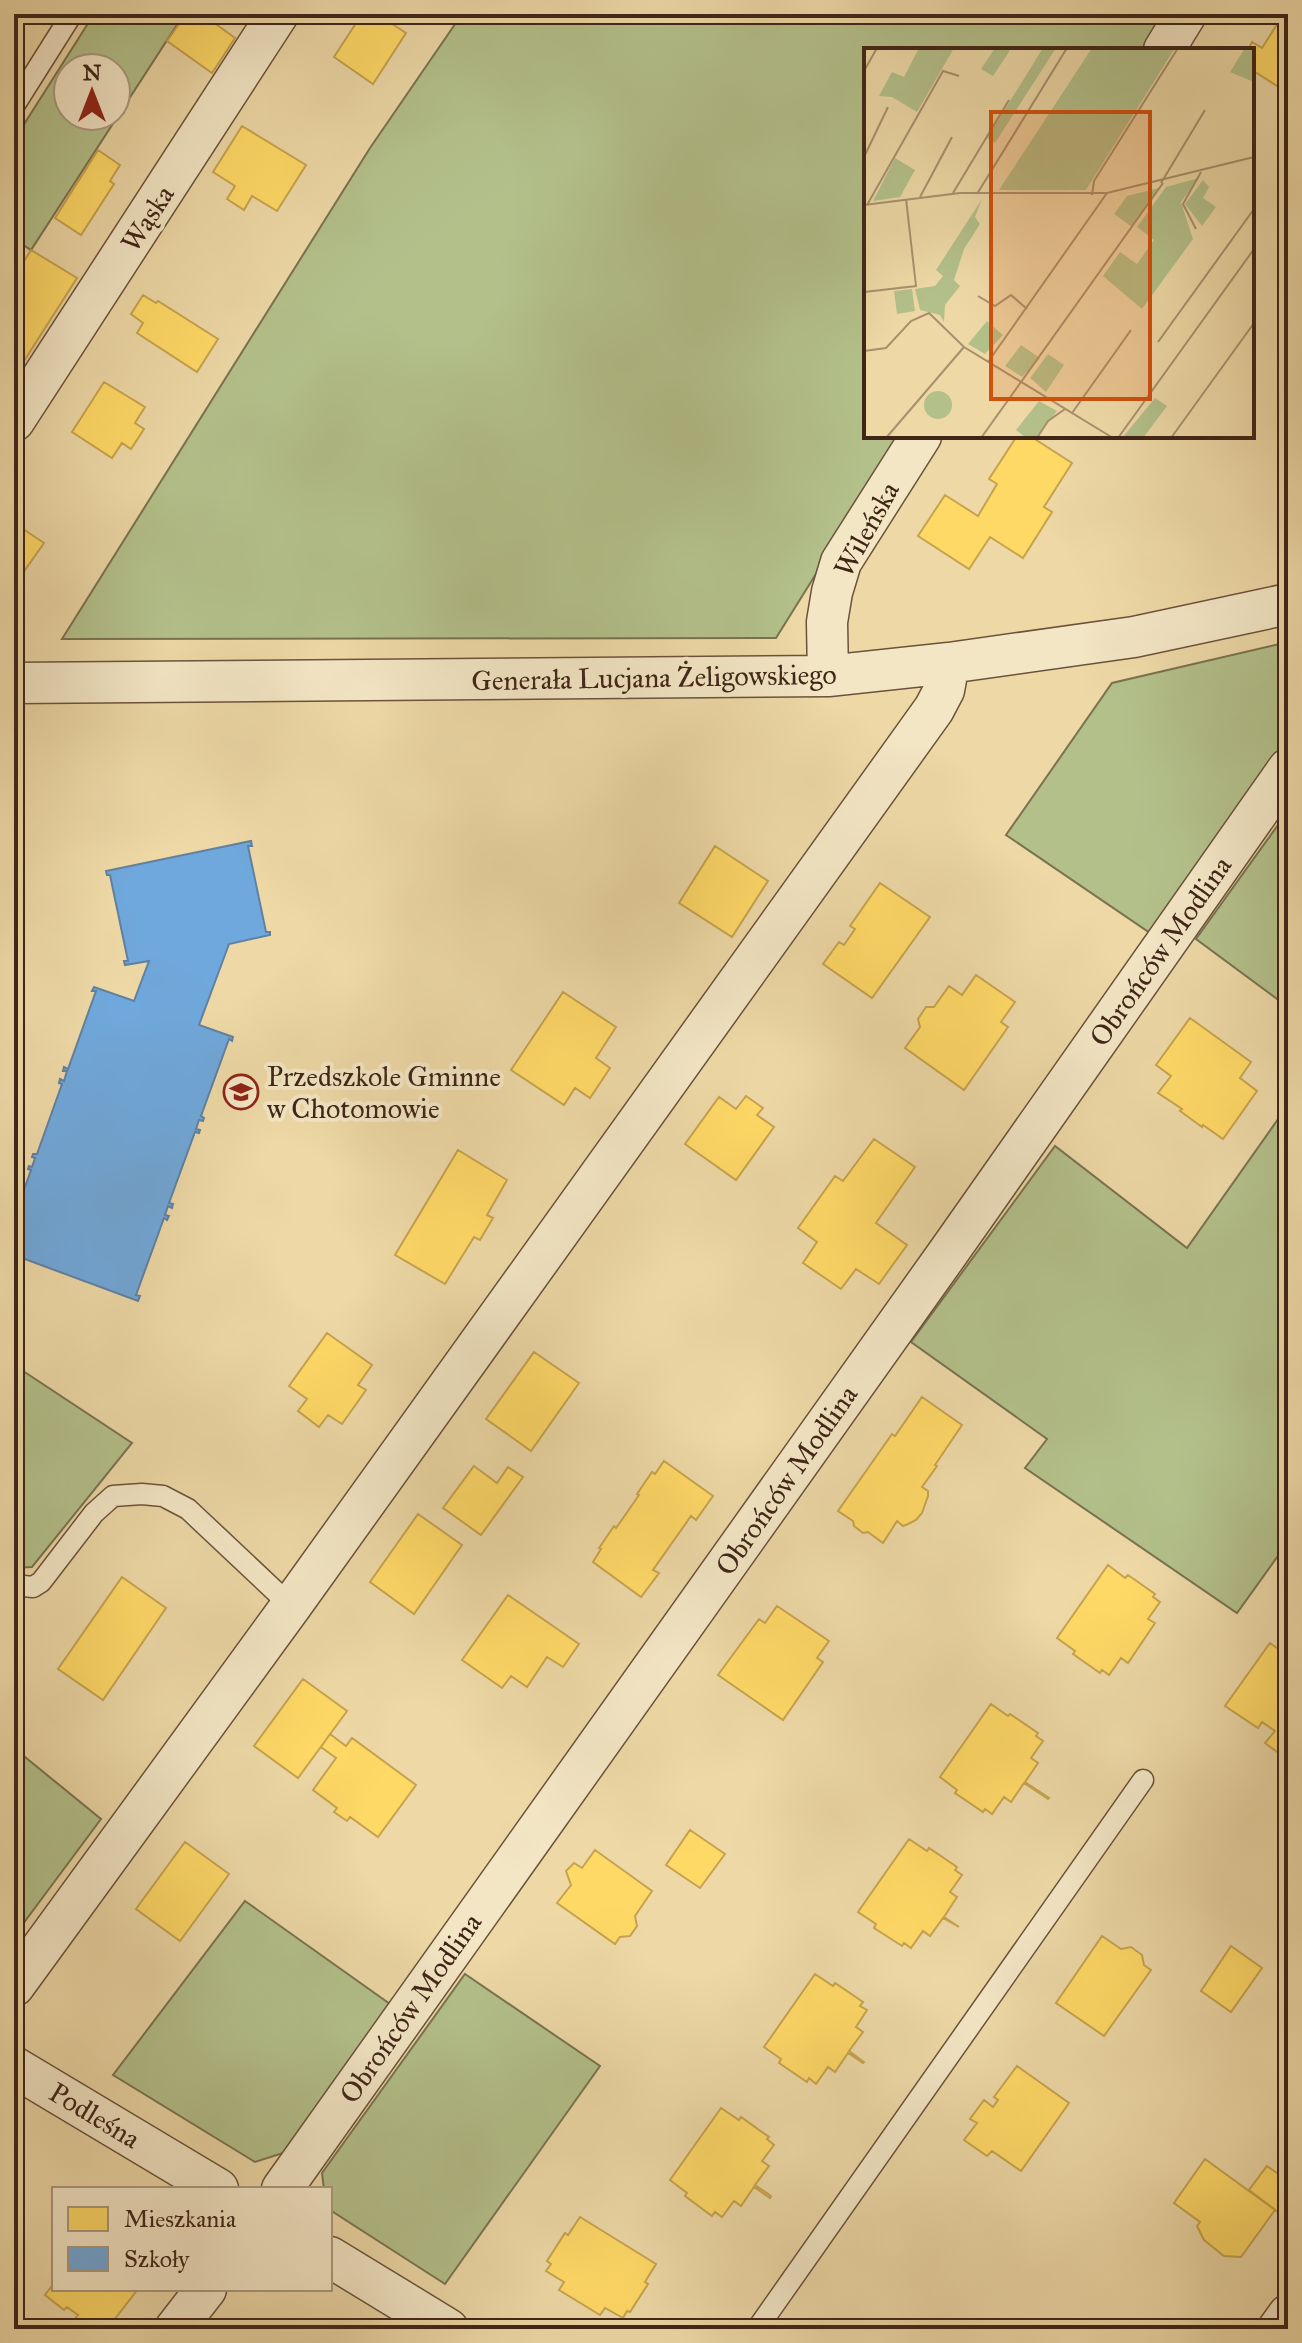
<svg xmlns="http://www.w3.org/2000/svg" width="1302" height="2343" viewBox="0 0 1302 2343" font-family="'IM FELL Great Primer',serif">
	<rect width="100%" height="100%" fill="#edd8a6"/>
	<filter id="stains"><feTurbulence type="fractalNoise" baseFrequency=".0025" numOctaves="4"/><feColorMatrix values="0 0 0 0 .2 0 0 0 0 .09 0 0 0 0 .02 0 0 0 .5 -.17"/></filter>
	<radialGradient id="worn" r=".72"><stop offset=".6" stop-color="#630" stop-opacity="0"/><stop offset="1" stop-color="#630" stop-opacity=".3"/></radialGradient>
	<!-- green -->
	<path fill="#b3c08a" stroke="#7a7250" stroke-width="2" fill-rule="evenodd" d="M94 14H184L31 250 14 239V140ZM68 68H116V116H68Z
		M462 14H1167L1144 50H866V436H902L776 638 62 639 370 148Z
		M1288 642V747L1156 937 1006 835 1112 683Z
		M1288 811V1007L1196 939Z
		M1288 1105V1542L1237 1613 1025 1468 1047 1439 911 1342 1055 1146 1187 1248Z
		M14 1365 132 1443 32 1567 14 1568Z
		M14 1748 101 1819 14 1936Z
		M245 1901 397 2009 299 2148 255 2162 113 2075Z
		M465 1974 600 2066 445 2284 330 2210V2189H324L322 2173Z"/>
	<!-- homes -->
	<path fill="#ffd966" stroke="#c6a34e" stroke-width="2" d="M186 14H202L235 38 212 73 167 41Z
		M362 14H377L406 33 373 84 334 57Z
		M1283 15 1288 18V93L1252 70V50H1248L1252 42 1262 48Z
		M242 126 306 165 277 211 252 196 244 210 227 199 235 186 213 172Z
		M98 150 120 165 110 181 114 184 81 235 55 218Z
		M31 250 77 278 24 361 14 355V277Z
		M143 295 156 303 158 301 218 339 197 372 137 333 143 323 131 314Z
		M104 382 145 407 135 423 144 429 131 449 122 443 112 458 72 432Z
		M1017 436H1030L1072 463 1044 507 1052 512 1023 558 990 537 969 569 918 536 945 495 978 516 997 484 989 479Z
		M14 523 44 543 18 580 14 577Z
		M715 846 768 881 732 937 679 903Z
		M880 883 930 917 872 998 823 964 839 942 844 945 855 929 850 926Z
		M976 975 1015 1002 1001 1022 1008 1027 964 1090 905 1048 920 1027 918 1019 926 1007H934L949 986 962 995Z
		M563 992 616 1027 596 1058 610 1068 590 1098 575 1088 564 1105 511 1070Z
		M1190 1018 1251 1062 1240 1078 1257 1091 1223 1139 1203 1125 1202 1127 1180 1111 1182 1109 1158 1093 1171 1076 1156 1065Z
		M746 1096 763 1108 757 1115 774 1127 736 1180 685 1144 719 1097 736 1109Z
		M874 1139 915 1167 876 1223 907 1245 879 1284 856 1269 841 1289 803 1263 817 1242 798 1228 835 1176 843 1181Z
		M458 1150 507 1180 487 1215 493 1218 480 1240 474 1237 445 1284 395 1255Z
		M327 1333 372 1365 358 1385 366 1390 342 1424 328 1415 319 1427 298 1411 307 1399 289 1386Z
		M534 1352 579 1383 531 1451 486 1419Z
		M922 1397 962 1425 935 1465 937 1466 922 1487 928 1491V1496L922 1513 916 1520 908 1524 903 1526 897 1521 883 1543 868 1532 863 1533 854 1526 853 1521 838 1511 892 1434 895 1436Z
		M664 1461 713 1496 696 1520 691 1516 653 1570 659 1573 641 1597 593 1562 601 1549 599 1548 614 1526 616 1528 628 1511 639 1495 637 1494 652 1472 655 1474Z
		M474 1466 497 1483 508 1467 523 1477 481 1535 443 1508Z
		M418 1514 462 1545 414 1614 370 1582Z
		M1108 1565 1125 1578 1128 1575 1155 1594 1153 1597 1160 1602 1148 1619 1155 1623 1128 1663 1121 1658 1109 1675 1102 1670 1100 1673 1073 1654 1075 1651 1057 1638Z
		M122 1577 166 1608 103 1700 58 1669Z
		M508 1595 579 1644 563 1667 547 1657 527 1687 511 1676 502 1688 462 1660Z
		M777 1606 829 1641 817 1658 823 1662 783 1720 718 1675 759 1619 765 1623Z
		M1270 1643 1288 1656V1760L1265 1743 1275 1731 1262 1722 1258 1728 1225 1706Z
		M303 1679 347 1711 298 1778 254 1746Z
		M991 1704 1008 1716 1010 1714 1038 1733 1036 1736 1043 1741 1031 1758 1038 1763 1025 1782 1049 1798 1048 1799 1024 1783 1011 1802 1004 1797 992 1814 985 1809 983 1812 955 1793 957 1790 940 1777Z
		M330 1734 346 1746 352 1738 416 1785 378 1837 350 1817 347 1821 334 1812 337 1808 313 1790 336 1758 321 1747Z
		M690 1830 725 1854 700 1888 666 1865Z
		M909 1839 927 1851 929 1848 957 1867 955 1870 962 1875 950 1892 957 1897 944 1917 959 1927 943 1918 930 1936 923 1931 911 1948 904 1943 902 1946 874 1928 876 1924 858 1912Z
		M185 1842 229 1874 180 1941 136 1909Z
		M595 1850 652 1891 635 1916 637 1926 630 1936 620 1937 615 1944 557 1903 571 1885 566 1871 574 1863 582 1868Z
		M1102 1936 1121 1949 1131 1947 1142 1955 1144 1965 1151 1970 1104 2036 1056 2003Z
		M1231 1946 1262 1968 1231 2012 1201 1991Z
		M815 1974 833 1986 835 1983 863 2002 860 2006 867 2010 856 2027 863 2032 849 2051 864 2062 863 2063 848 2053 835 2072 828 2067 816 2084 809 2078 807 2082 779 2063 781 2059 764 2047Z
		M1017 2066 1069 2103 1021 2171 992 2151 987 2156 964 2140 977 2123 970 2119 984 2100 993 2107 998 2100 994 2097Z
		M721 2108 739 2120 741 2117 769 2137 767 2139 774 2145 762 2161 769 2166 755 2185 771 2196 770 2198 754 2187 741 2206 734 2201 722 2217 715 2212 712 2216 685 2196 687 2193 670 2180Z
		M1205 2159 1275 2210 1241 2257 1224 2256 1204 2240 1197 2226 1200 2222 1174 2203Z
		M1267 2166 1288 2181V2215L1286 2218 1249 2190Z
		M580 2217 656 2264 645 2282 648 2284 630 2312 627 2311 623 2318 605 2308 600 2315 559 2290 564 2282 546 2271 551 2264 547 2261 565 2233 568 2235Z
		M54 2283V2289H138L107 2329H74L70 2325 78 2315 67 2307 64 2310 45 2295Z"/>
	<!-- schools -->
	<path fill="#6fa8dc" stroke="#6181a1" stroke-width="2" d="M251 841 252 846H248L266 932H270V935L229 944 199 1025 233 1037 232 1041 229 1039 201 1116 204 1118 203 1121 199 1120 196 1129 200 1130 199 1133 195 1132 169 1203 173 1204 172 1208 168 1206 165 1215 169 1216 167 1220 164 1218 136 1295 140 1296 138 1301 14 1255V1218L31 1170 28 1169 29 1166 32 1167 35 1158 32 1157 33 1154H37L62 1084 59 1083 60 1079 64 1081 67 1071H63L64 1067 68 1069 96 991H92L94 987 134 1001 149 961 125 965 124 961H128L110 875H107L106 871Z"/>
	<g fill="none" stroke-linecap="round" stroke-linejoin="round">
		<!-- lane casing -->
		<g stroke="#6b523b" stroke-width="23">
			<path id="lane" d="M14 106 72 14
				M14 1585 33 1587 41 1582 94 1513 113 1496 142 1494 163 1496 188 1509 291 1606
				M757 2329 1143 1780"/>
		</g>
		<!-- street casing -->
		<g stroke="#6b523b" stroke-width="43">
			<path id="street" d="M1164 50 1186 14
				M14 421 278 14
				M828 676 827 622 832 592 841 562 921 436
				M14 683 828 676 949 663 1134 637 1288 604
				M14 1986 291 1606 934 709 944 690 949 663
				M14 2067 218 2189
				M282 2189 950 1250 1288 769
				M330 2257 448 2329
				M175 2329 206 2289
				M1278 2329 1288 2315"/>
		</g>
		<!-- lane -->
		<use href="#lane" stroke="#f3e6c5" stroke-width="20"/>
		<!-- street -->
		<use href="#street" stroke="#f3e6c5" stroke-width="40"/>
	</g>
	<!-- icons -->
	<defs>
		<g id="school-ring" transform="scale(1.8)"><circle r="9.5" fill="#f3e6c5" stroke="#8f2418" stroke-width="1.5"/><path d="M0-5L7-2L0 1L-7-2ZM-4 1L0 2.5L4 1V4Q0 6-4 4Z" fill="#8f2418"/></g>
	</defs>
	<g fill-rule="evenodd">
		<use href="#school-ring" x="241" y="1092"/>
	</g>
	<g text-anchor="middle" stroke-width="8" stroke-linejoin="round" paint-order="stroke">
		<!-- street labels -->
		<g font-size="28" fill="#402517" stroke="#f3e6c5">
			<text transform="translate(147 218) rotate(-57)" y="10">Wąska</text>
			<text transform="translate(866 529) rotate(-61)" y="10">Wileńska</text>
			<text transform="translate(654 677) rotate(-1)" y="10">Generała Lucjana Żeligowskiego</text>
			<text transform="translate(1160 951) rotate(-55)" y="10">Obrońców Modlina</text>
			<text transform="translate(786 1480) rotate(-55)" y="10">Obrońców Modlina</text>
			<text transform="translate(410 2008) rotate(-55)" y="10">Obrońców Modlina</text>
			<text transform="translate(95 2115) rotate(31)" y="10">Podleśna</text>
		</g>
		<!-- poi labels -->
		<g font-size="28" fill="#402517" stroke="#f3e6c5" text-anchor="start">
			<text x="267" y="1086">Przedszkole Gminne<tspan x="267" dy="32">w Chotomowie</tspan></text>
		</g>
	</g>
	<!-- overview -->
	<g transform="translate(864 48)">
		<rect width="390" height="390" fill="#edd8a6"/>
		<path d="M55 0H90L53 64 28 49 15 48 28 24 40 29ZM131 0H145V4L129 28 117 21ZM179 0H192L131 95 123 90ZM228 0H311L222 142H135ZM381 0H390V34L366 24ZM31 110 51 122 36 149 9 153ZM335 130 317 154 329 191 278 261 239 228 256 204 273 216 290 192 273 179 302 139ZM339 132 345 139 339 150 352 159 338 178 321 156ZM295 140 268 179 250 166 263 148ZM118 151 111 169 116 176 100 201 90 232 96 238 81 257 80 274 76 267 56 262 51 241 71 238 79 228 72 222ZM48 241 51 263 33 266 30 243ZM123 273 139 287 121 306 104 296ZM157 297 176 310 158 329 141 318ZM184 306 200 317 182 344 166 330ZM60 357a14 14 0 1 1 28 0a14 14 0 1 1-28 0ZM291 350 303 358 279 390H258ZM175 353 193 363 172 390H162L152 382Z" fill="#b3c08a"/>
		<path fill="none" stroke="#a8906d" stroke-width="2" d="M0 23 13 0M0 109 24 59M297 135 341 62M89 145 145 52M113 146 203 0M228 147 230 133 314 0M56 149 88 89M0 157 96 145H243L390 109M3 157 79 23 95 28M332 181 319 156 337 124M0 244 52 238 42 151M114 248 131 258 147 247 163 261M294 294 390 161M0 303 22 300 47 273 65 265 100 299 249 390M124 314 243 145M208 365 267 282M22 390 100 299M117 390 299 135M173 390 184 373 201 361M254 390 390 201M307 390 390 275"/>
		<path fill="#cf510e" fill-opacity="0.15" stroke="#cf510e" stroke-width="4" d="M127 64H286V351H127Z"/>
		<rect width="390" height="390" fill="none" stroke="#402517" stroke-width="4"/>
	</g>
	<!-- margin -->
	<rect width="1302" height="2343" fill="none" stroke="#edd8a6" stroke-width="48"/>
	<rect x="16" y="16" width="1270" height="2311" fill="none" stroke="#402517" stroke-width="4"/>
	<rect x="24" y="24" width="1254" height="2295" fill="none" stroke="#402517" stroke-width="2"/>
	<!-- legend -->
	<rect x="52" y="2187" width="280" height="104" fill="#f3e6c5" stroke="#ab997f" stroke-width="2"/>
	<rect x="68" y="2207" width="40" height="24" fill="#ffd966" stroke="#ab997f" stroke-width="2"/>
	<text x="124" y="2227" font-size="24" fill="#402517">Mieszkania</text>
	<rect x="68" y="2247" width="40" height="24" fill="#6fa8dc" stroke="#ab997f" stroke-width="2"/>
	<text x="124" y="2267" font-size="24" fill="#402517">Szkoły</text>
	<!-- north arrow -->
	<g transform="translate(92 92)"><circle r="38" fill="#f3e6c5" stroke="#ab997f" stroke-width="2"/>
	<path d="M0-6L14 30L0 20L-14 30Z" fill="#8f2418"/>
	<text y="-12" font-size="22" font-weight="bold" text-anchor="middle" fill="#402517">N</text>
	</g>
	<rect width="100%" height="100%" filter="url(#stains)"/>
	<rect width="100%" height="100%" fill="url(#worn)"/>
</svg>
